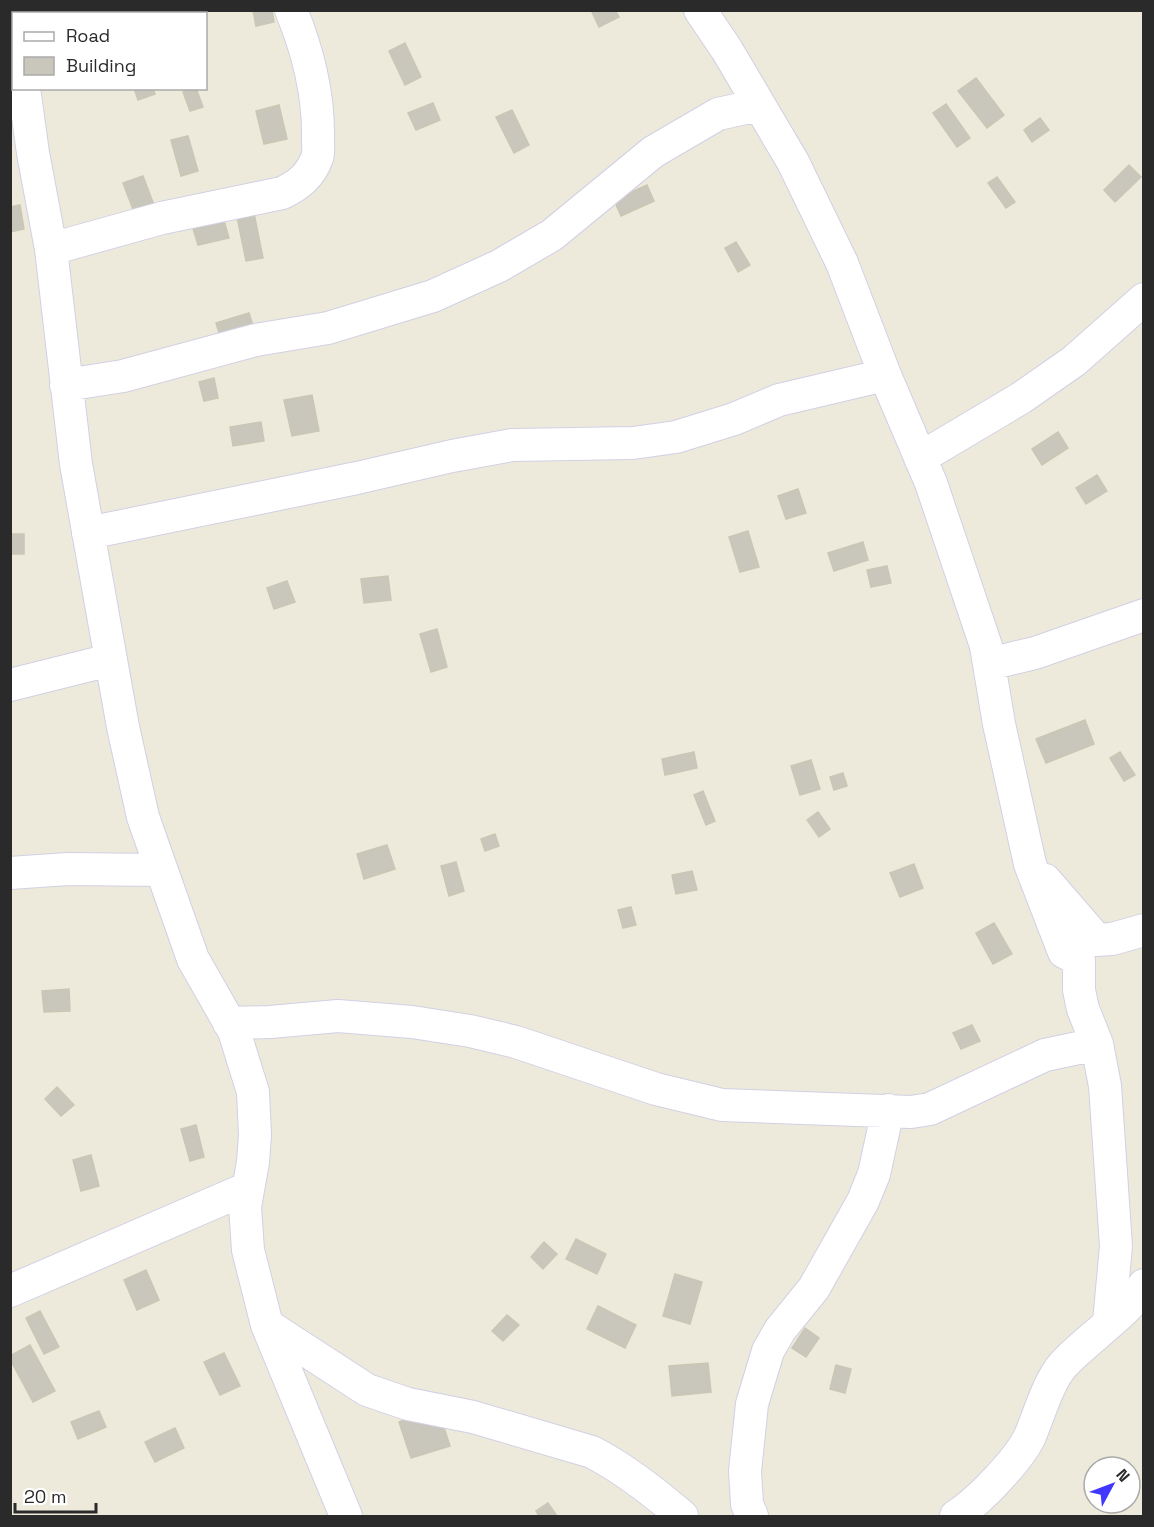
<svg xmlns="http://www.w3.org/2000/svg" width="1154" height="1527" viewBox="0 0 1154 1527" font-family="'Space Grotesk',sans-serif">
	<rect width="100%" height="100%" fill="#eeeadb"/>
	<!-- building -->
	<path fill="#c9c7bb" stroke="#c9c7b4" stroke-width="1.5" d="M253 10H272L274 22 256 26Z
		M591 10H615L619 17 599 27Z
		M405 43 421 77 405 85 389 51Z
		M976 78 1004 115 987 128 958 91Z
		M134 88H153L155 94 138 100Z
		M192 88H196L203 107 190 111 183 92Z
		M433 103 440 120 416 130 408 113Z
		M946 104 970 138 957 147 933 113Z
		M279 105 287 139 264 144 256 111Z
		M512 110 529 145 514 153 496 117Z
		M1040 118 1049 130 1032 142 1024 130Z
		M188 136 198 171 181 176 171 140Z
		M1129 165 1141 177 1115 202 1104 190Z
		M143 176 154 205 134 212 123 183Z
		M997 177 1015 202 1006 208 988 183Z
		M647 185 654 201 621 216 614 200Z
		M20 205 24 229 10 232V207Z
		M254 213 263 258 246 261 237 217Z
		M223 217 229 238 198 245 192 225Z
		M736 242 750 265 738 272 725 248Z
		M249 313 254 329 221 339 216 323Z
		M214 378 218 398 204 401 199 382Z
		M312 395 319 431 292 436 284 400Z
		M261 422 264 441 233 446 230 427Z
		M1058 432 1068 448 1042 465 1032 449Z
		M1097 475 1107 491 1086 504 1076 488Z
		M798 489 806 513 786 519 778 496Z
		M748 531 759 567 740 572 729 537Z
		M10 534H24V554H10Z
		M863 542 868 560 834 571 828 553Z
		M887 566 891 583 871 587 867 570Z
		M388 576 391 600 364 603 361 579Z
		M287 581 295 602 274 609 267 588Z
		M437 629 447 667 431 672 420 634Z
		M1085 720 1094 744 1046 763 1036 739Z
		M694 752 697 768 665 775 662 759Z
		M1120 752 1135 775 1124 781 1110 758Z
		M811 760 820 789 800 795 791 766Z
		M843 773 847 786 834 790 830 777Z
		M703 791 715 821 706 825 694 795Z
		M818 812 830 829 819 837 807 820Z
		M495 834 499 846 485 851 481 839Z
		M387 845 395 869 364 879 357 854Z
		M456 862 464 891 449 896 441 866Z
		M914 864 923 888 900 897 890 873Z
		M692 871 697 890 676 894 672 875Z
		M631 907 636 925 623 928 618 910Z
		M994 923 1012 954 993 964 976 933Z
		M69 989 70 1011 44 1012 42 991Z
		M972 1025 980 1041 961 1049 953 1033Z
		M57 1087 74 1105 61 1116 45 1099Z
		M196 1125 204 1157 190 1161 181 1129Z
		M91 1155 99 1186 81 1191 73 1160Z
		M576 1239 606 1254 597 1274 566 1259Z
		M544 1242 557 1254 543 1269 531 1257Z
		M146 1270 159 1300 137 1310 124 1280Z
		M675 1274 702 1282 690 1324 663 1316Z
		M598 1306 636 1325 625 1348 587 1329Z
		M40 1311 59 1347 44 1354 26 1318Z
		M507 1315 519 1325 503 1341 492 1331Z
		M805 1328 819 1338 806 1357 792 1348Z
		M30 1345 55 1391 33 1402 10 1359V1356Z
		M224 1353 240 1386 220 1395 204 1362Z
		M708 1363 711 1392 672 1396 669 1366Z
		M836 1365 851 1369 845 1393 830 1389Z
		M438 1409 450 1446 411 1458 399 1422Z
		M99 1411 106 1427 78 1439 71 1422Z
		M175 1428 184 1448 155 1462 145 1442Z
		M548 1503 557 1516H539L536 1511Z"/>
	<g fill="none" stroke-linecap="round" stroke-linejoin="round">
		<!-- street casing -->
		<g stroke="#d1d0e5" stroke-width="34">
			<path id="street" d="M12 10 14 18
				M700 10 727 50 793 162 842 263 885 375 931 483 986 646 999 724 1030 864 1064 952 1079 960V990L1083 1009 1097 1044 1105 1086 1116 1246 1109 1322
				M134 14 141 10
				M10 61 14 59
				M24 88 33 153 51 249 76 464 123 727 143 817 193 959 234 1031 253 1092 255 1135 253 1162 245 1207 248 1250 267 1325 346 1516
				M51 249 162 218 282 193C299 185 310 176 317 158 319 153 318 146 318 140 319 96 308 51 291 10
				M66 385 123 376 256 340 328 328 433 296 499 266 552 235 653 152 718 114 759 105
				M920 458 1021 398 1074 361 1144 299
				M88 533 357 478 452 456 512 445 633 443 676 437 734 419 779 400 885 375
				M989 664 1035 653 1144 615
				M10 685 110 660
				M10 873 68 869 161 870
				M1045 880 1097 940 1112 939 1144 930
				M229 1023 270 1022 338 1016 412 1022 470 1031 516 1042 656 1089 722 1105 911 1112 930 1109 1045 1055 1097 1044
				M10 1291 248 1188
				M267 1325 367 1390 408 1404 473 1417 592 1452C625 1469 654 1492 682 1516
				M752 1516 747 1504 745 1471 752 1404 768 1351 780 1330 814 1288 863 1201 874 1174 888 1110
				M956 1516C978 1502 1019 1460 1030 1436 1039 1415 1048 1382 1063 1365 1083 1342 1132 1310 1144 1285"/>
		</g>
		<!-- street -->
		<use href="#street" stroke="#fff" stroke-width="32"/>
	</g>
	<!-- border -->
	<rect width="1154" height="1527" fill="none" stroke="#2a2a2a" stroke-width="24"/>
	<!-- legend -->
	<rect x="12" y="12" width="195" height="78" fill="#ffffff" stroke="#aaaaaa" stroke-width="1.5"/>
	<rect x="24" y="32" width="30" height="9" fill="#ffffff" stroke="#aaaaaa" stroke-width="1.5"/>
	<text x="66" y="42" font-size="18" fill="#2a2a2a">Road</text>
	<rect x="24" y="57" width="30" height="18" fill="#c9c7bb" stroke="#aaaaaa" stroke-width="1.5"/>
	<text x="66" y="72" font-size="18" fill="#2a2a2a">Building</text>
	<!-- north arrow -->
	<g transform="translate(1112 1485) rotate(49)"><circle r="28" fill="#ffffff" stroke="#aaaaaa" stroke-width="1.5"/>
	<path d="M0-4.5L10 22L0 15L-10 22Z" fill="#4137ff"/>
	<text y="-9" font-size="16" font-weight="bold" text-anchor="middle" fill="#2a2a2a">N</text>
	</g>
	<!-- scale -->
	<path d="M15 1503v9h81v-9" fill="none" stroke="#2a2a2a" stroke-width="3"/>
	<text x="24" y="1503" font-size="18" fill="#2a2a2a" stroke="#ffffff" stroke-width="4.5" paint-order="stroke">20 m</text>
</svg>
